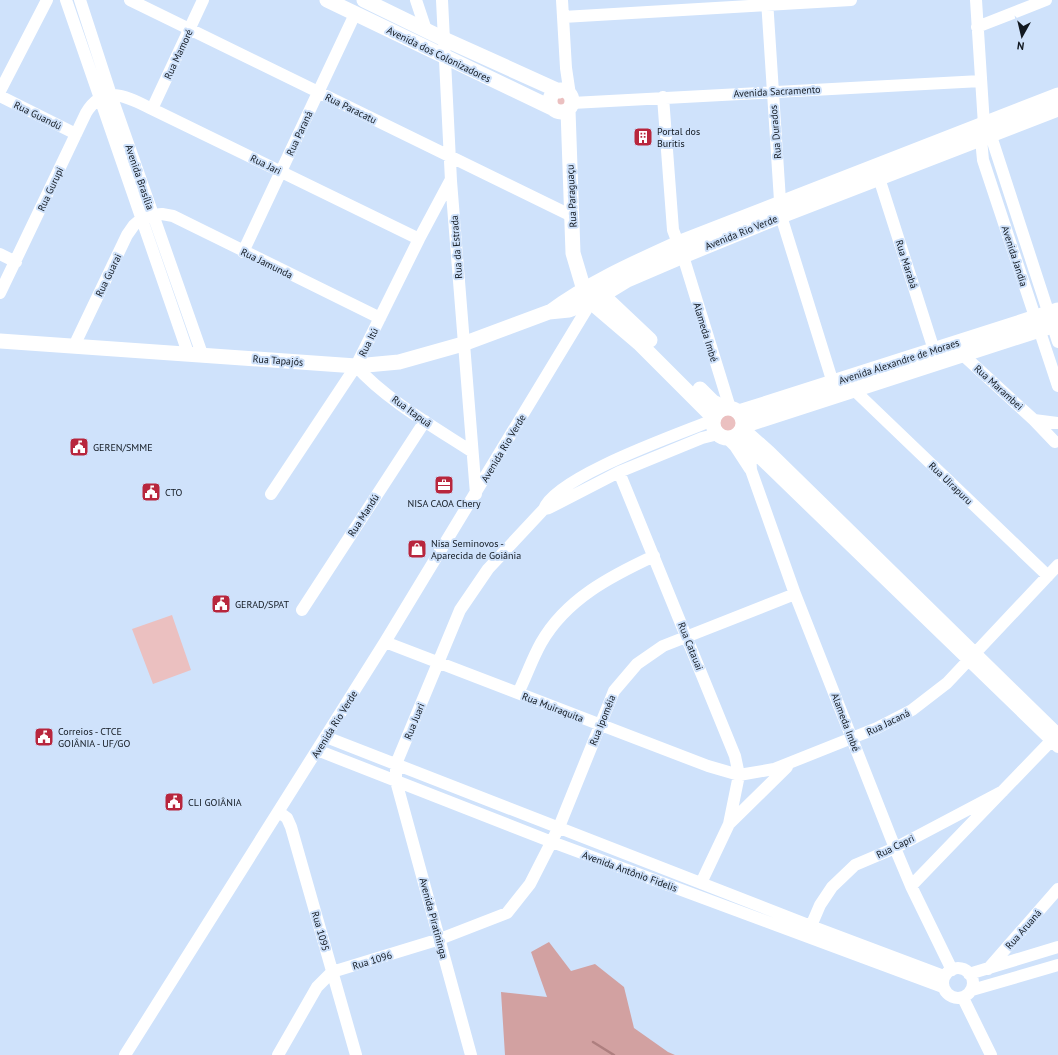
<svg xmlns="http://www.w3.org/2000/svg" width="1058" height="1055" viewBox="0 0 1058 1055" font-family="'PT Sans',sans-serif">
	<rect width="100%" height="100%" fill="#cfe2fb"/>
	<!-- green -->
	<path fill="#ebc0c0" d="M554 101a7 7 0 1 1 14 0a7 7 0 1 1-14 0Z
		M720 423a9 9 0 1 1 18 0a9 9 0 1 1-18 0Z
		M172 615 191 670 153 684 132 629Z"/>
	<!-- forest -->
	<path fill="#d2a1a1" d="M549 942 571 971 595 964 624 987 634 1028 668 1052 675 1055H505L501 992 547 997 531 952Z"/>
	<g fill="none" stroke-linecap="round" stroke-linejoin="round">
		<!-- stream -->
		<path stroke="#ae7f7f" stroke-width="2.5" d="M593 1042 614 1055"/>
		<!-- minor -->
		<path stroke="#fff" stroke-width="12" d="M66 0 188 353
			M80 0 111 95 202 354
			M130 0 572 216
			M416 0 426 30
			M442 0 451 181 476 494
			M562 0 566 68 570 95
			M767 0 781 216 833 383
			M976 0 984 125 981 139 983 160 1058 386
			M563 17 851 0
			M977 27 1046 0
			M0 91 47 0
			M0 96 76 134
			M663 97 673 230 678 243
			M572 103 981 81
			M152 109 203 0
			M986 128 991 136 1058 342
			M879 178 934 350
			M243 252 355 14
			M0 254 16 262
			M683 256 730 408
			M0 293 86 113C104 83 127 97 152 109L419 239
			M74 346 127 235 134 225 141 219 153 215 162 214 173 216 380 318
			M963 355 1034 420 1055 442
			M356 366C385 399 434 427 471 451
			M854 390 1048 576
			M1034 420 1058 423
			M743 428 770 452 1058 734
			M737 436 1058 747
			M727 438 735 446 750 469
			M753 450 750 455 751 470 795 594 895 848 911 886 952 970
			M619 472 735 756 739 775 729 824
			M271 494 356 366 419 239 450 181
			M544 509 549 508 619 472 702 438 718 434
			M302 610 425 421
			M385 642 708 766 739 775 774 769 877 728 912 710 947 683 1058 565
			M518 693C526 677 532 659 541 643 566 599 611 576 654 556
			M326 737 811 926 944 976
			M317 750 552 842 943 987
			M279 812 287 818 291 827 356 1055
			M701 883 729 824 787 767
			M911 886 1051 741
			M811 926 820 905 832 887 855 865 895 848 1003 791
			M943 983a15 15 0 1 1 30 0a15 15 0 1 1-30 0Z
			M988 969 1058 889
			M969 974 1058 947
			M972 990 1058 965
			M963 998 991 1055
			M125 1055 385 642 591 302
			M278 1055 317 987 332 972 440 939 507 913 530 884 559 827 614 691 637 664 663 646 795 594
			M471 1055 396 781V764L460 610 488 569 544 509C555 477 679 434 713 420"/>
		<!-- major -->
		<path stroke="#fff" stroke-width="15" d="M327 0 552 108
			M364 0 444 39 559 91
			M550 101a11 11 0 1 1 22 0a11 11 0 1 1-22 0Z
			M568 110 573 253 584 290 591 302 639 343 714 418
			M596 289 650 340
			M550 312C589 283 634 263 678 243L1058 95
			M0 341 356 366 399 362 463 344 549 312 569 310 591 302 627 280 683 256 781 216 1058 109
			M700 389 713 402 725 408
			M713 423a15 15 0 1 1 30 0a15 15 0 1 1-30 0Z
			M739 412 1058 310
			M743 426 1058 324"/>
	</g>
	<!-- icons -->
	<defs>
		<g id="building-square" transform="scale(1)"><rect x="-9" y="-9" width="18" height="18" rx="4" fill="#b8263d" stroke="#cfe2fb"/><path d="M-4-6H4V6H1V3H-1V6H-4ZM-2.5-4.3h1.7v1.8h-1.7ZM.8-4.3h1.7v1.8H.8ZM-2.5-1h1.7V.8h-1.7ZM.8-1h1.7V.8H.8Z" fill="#fff"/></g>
		<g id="civic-square" transform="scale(1)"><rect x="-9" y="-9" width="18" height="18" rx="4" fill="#b8263d" stroke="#cfe2fb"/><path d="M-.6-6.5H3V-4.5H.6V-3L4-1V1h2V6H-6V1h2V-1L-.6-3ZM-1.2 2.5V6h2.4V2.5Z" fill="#fff"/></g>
		<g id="office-square" transform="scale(1)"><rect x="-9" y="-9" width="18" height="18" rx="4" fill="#b8263d" stroke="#cfe2fb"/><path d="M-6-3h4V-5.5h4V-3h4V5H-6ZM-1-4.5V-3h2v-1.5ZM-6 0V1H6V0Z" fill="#fff"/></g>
		<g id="shop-square" transform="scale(1)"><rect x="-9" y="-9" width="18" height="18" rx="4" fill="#b8263d" stroke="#cfe2fb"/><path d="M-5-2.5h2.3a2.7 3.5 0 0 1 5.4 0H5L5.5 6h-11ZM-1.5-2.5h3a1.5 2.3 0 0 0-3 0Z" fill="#fff"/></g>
	</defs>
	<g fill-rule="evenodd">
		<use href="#building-square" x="643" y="137"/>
		<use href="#civic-square" x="79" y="447"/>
		<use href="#office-square" x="444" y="485"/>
		<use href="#civic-square" x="151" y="492"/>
		<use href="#shop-square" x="417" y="549"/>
		<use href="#civic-square" x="221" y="604"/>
		<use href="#civic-square" x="44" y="737"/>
		<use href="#civic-square" x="174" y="802"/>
	</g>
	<g text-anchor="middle" stroke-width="4" stroke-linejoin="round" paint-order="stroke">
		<!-- street labels -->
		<g font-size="10" fill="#111820" stroke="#cfe2fb">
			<text transform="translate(178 54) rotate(-65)" y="4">Rua Mamoré</text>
			<text transform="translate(439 54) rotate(26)" y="4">Avenida dos Colonizadores</text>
			<text transform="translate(777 91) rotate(-3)" y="4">Avenida Sacramento</text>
			<text transform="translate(351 108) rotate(26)" y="4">Rua Paracatu</text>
			<text transform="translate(38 115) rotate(26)" y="4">Rua Guandú</text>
			<text transform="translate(775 132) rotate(-95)" y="4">Rua Durados</text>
			<text transform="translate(299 133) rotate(-65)" y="4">Rua Paraná</text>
			<text transform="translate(266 164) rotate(26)" y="4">Rua Jari</text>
			<text transform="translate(140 177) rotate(71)" y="4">Avenida Brasília</text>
			<text transform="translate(50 189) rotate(-65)" y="4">Rua Gurupi</text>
			<text transform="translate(571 196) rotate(-93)" y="4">Rua Paraguaçu</text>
			<text transform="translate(741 232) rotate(-22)" y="4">Avenida Rio Verde</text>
			<text transform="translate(456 247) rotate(-94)" y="4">Rua da Estrada</text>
			<text transform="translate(1015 256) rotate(72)" y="4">Avenida Jandia</text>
			<text transform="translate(267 263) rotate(26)" y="4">Rua Jamunda</text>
			<text transform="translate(907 264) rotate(72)" y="4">Rua Marabá</text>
			<text transform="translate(108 275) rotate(-64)" y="4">Rua Guarai</text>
			<text transform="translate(706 332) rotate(73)" y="4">Alameda Imbé</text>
			<text transform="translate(368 342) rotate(-63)" y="4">Rua Itú</text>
			<text transform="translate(278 360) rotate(4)" y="4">Rua Tapajós</text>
			<text transform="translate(899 361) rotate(-18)" y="4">Avenida Alexandre de Moraes</text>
			<text transform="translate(999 387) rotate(42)" y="4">Rua Marambei</text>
			<text transform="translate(412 411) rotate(36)" y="4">Rua Itapuã</text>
			<text transform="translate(503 448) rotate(-59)" y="4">Avenida Rio Verde</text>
			<text transform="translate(951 483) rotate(44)" y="4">Rua Uirapuru</text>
			<text transform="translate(363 515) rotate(-57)" y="4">Rua Mandú</text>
			<text transform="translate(691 646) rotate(68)" y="4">Rua Catauai</text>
			<text transform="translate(553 707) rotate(21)" y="4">Rua Muiraquita</text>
			<text transform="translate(602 720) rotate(-68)" y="4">Rua Ipoméia</text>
			<text transform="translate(414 721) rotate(-68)" y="4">Rua Juari</text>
			<text transform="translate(846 722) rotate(69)" y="4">Alameda Imbé</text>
			<text transform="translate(888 722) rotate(-26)" y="4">Rua Jacaná</text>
			<text transform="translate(334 724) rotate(-58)" y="4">Avenida Rio Verde</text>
			<text transform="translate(895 846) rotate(-26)" y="4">Rua Capri</text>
			<text transform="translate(630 871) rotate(20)" y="4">Avenida Antônio Fidelis</text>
			<text transform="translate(434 918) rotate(75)" y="4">Avenida Piratininga</text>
			<text transform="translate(1023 929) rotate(-49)" y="4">Rua Aruaná</text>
			<text transform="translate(321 931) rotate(74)" y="4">Rua 1095</text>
			<text transform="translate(372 960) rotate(-17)" y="4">Rua 1096</text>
		</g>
		<!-- poi labels -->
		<g font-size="10" fill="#111820" stroke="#cfe2fb" text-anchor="start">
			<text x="657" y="135">Portal dos<tspan x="657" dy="12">Buritis</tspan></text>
			<text x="93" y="451">GEREN/SMME</text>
			<text x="165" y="496">CTO</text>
			<text x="444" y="507" text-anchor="middle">NISA CAOA Chery</text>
			<text x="431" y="547">Nisa Seminovos -<tspan x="431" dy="12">Aparecida de Goiânia</tspan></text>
			<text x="235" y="608">GERAD/SPAT</text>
			<text x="58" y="735">Correios - CTCE<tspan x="58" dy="12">GOIÂNIA - UF/GO</tspan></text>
			<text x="188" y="806">CLI GOIÂNIA</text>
		</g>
	</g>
	<!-- north arrow -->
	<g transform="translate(1022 36) rotate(188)" stroke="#cfe2fb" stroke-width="3" paint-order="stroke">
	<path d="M0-3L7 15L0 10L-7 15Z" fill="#111820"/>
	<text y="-6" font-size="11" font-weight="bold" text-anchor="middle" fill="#111820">N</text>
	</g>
</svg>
